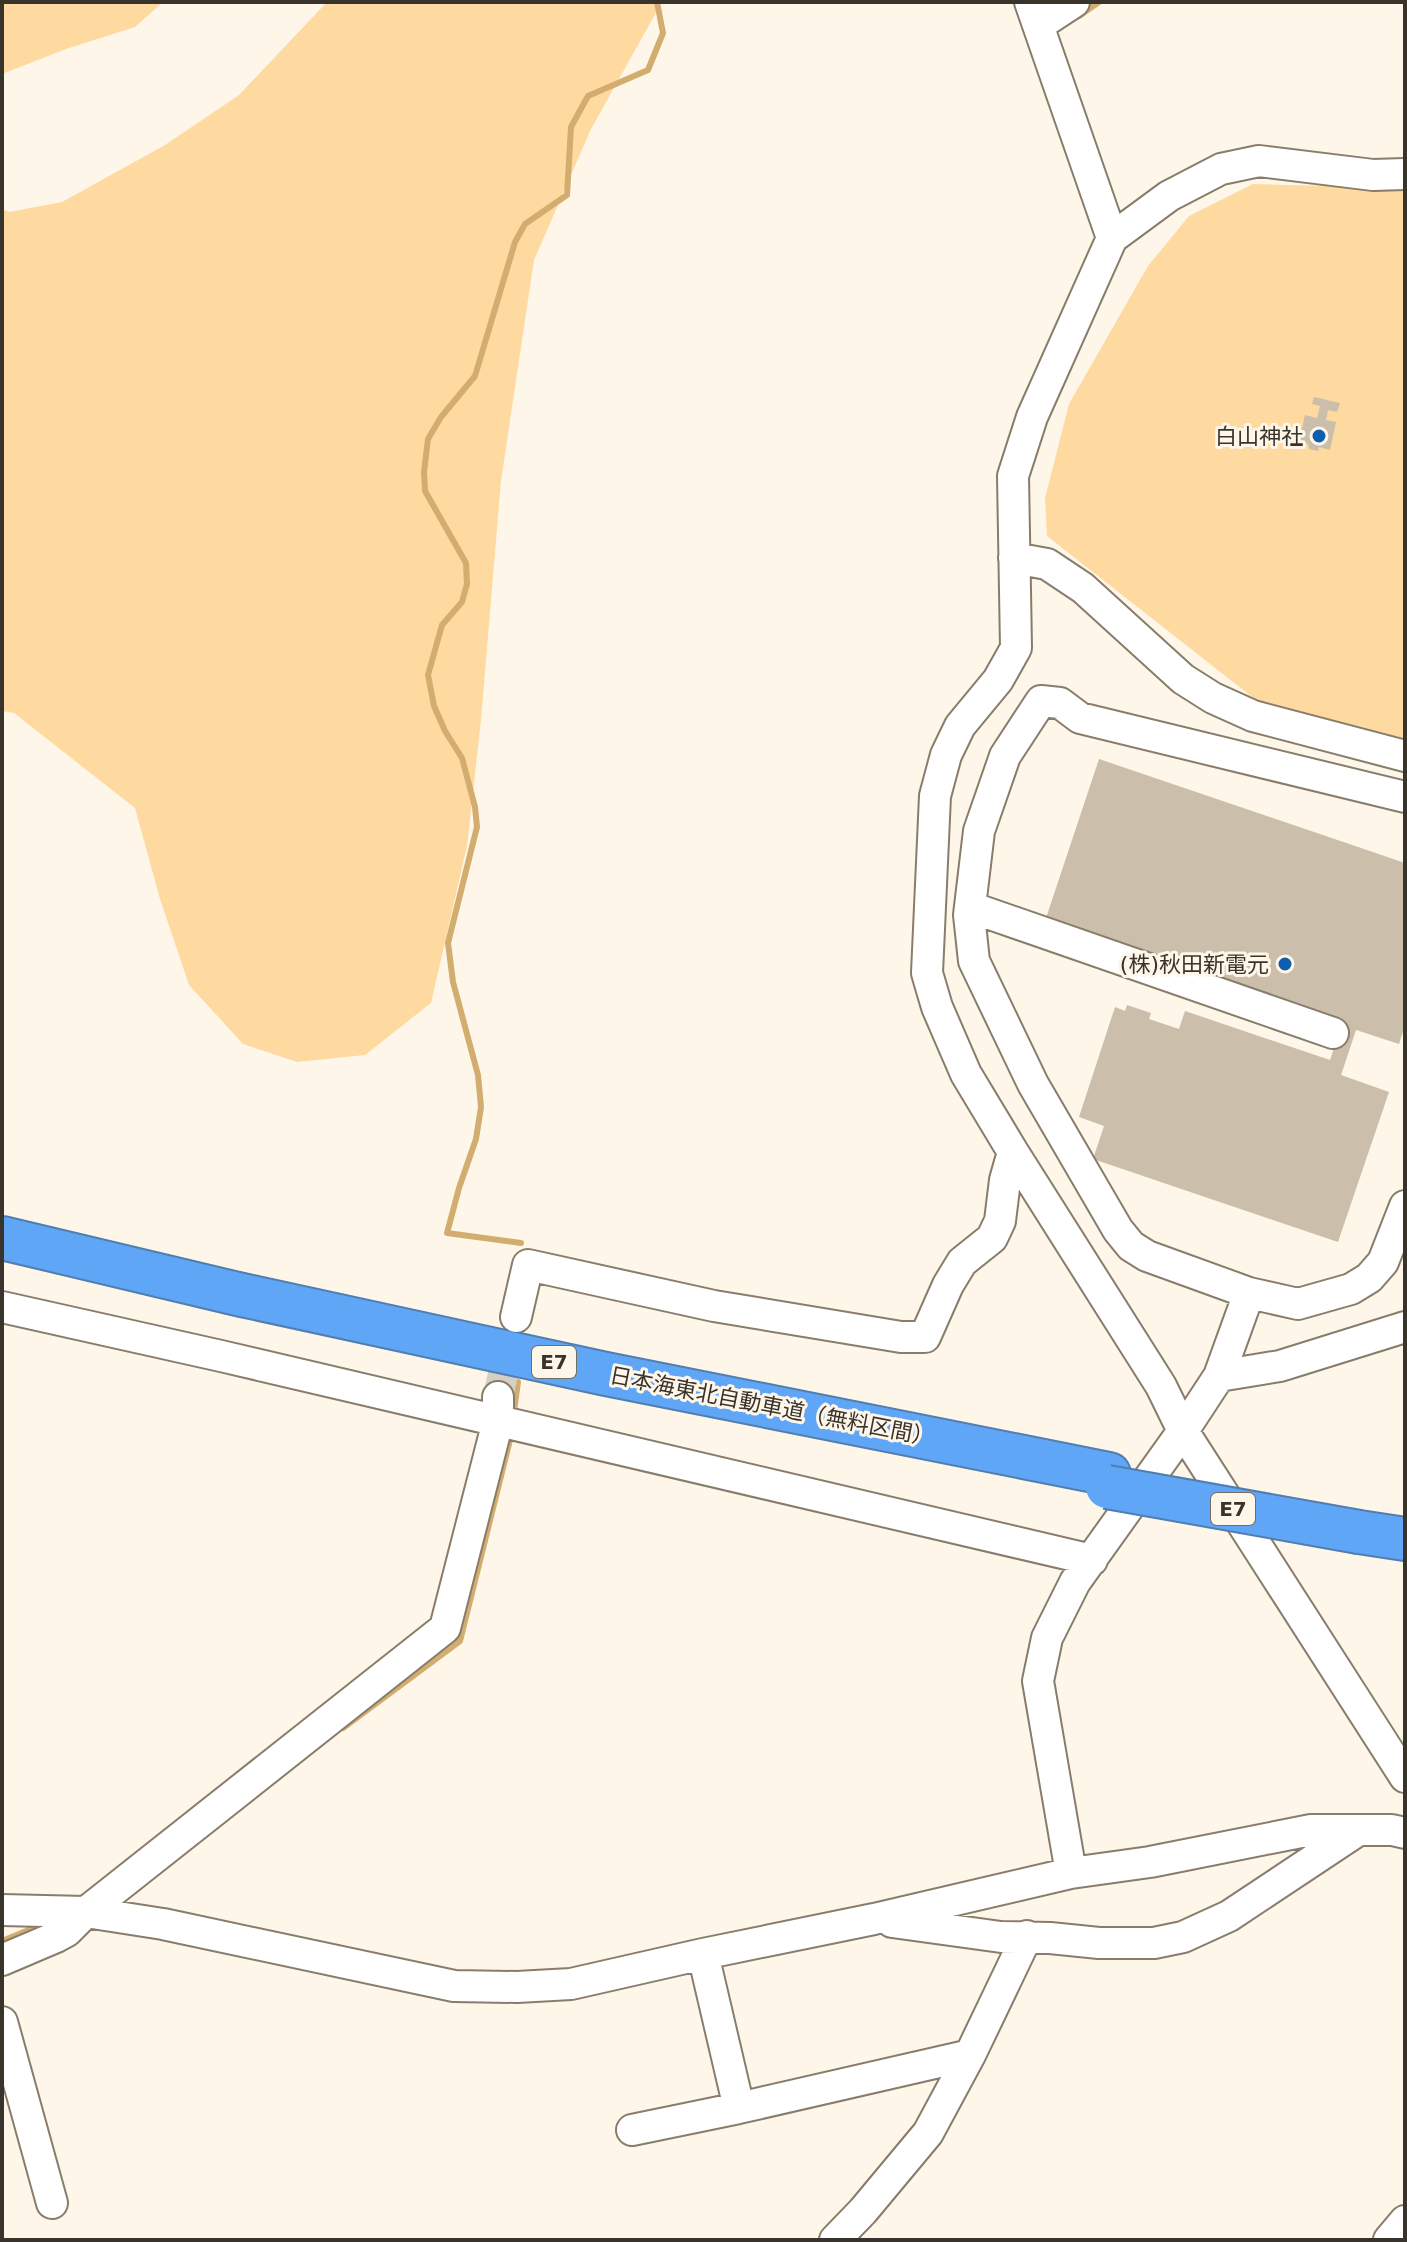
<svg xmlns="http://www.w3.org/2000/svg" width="1407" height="2242" viewBox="0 0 1407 2242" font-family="'DejaVu Sans','Noto Sans JP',sans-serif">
	<rect width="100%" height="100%" fill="#fef6e9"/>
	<!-- green -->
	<path fill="#fedaa0" d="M2 2H163L135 27 66 49 2 74Z
		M327 2H662L591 129 534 260 501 481 481 720 467 846 431 1003 365 1055 297 1062 243 1044 189 985 160 899 135 808 14 713 2 711V209L9 212 62 202 165 145 239 95Z
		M1253 184 1405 188V742L1256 700 1047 536 1045 498 1069 404 1148 266 1189 216Z"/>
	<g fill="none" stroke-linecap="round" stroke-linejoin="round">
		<!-- stream -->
		<path stroke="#d3ad6f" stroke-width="6" d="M1079 16 1099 2
			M521 1243 447 1233 459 1188 476 1139 481 1107 478 1075 453 982 448 943 477 827 475 807 462 758 445 731 434 706 428 675 442 625 462 602 467 584 466 563 425 491 424 472 428 439 441 417 475 376 515 242 525 224 567 195 571 127 588 96 648 70 663 33 657 2
			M514 1411 518 1382
			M343 1728 460 1641 510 1440
			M2 1941 43 1924"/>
	</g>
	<!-- building -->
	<path fill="#cbbeaa" d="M1314 397 1340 403 1337 412 1328 410 1326 420 1336 422 1330 450 1319 447 1318 451 1309 449 1308 444 1299 442 1305 415 1317 418 1320 406 1312 404Z
		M1099 759 1405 863V1025L1399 1044 1356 1030 1341 1075 1389 1092 1338 1242 1093 1159 1104 1126 1079 1117 1115 1007 1125 1011 1127 1005 1151 1013 1149 1019 1179 1029 1185 1011 1330 1060 1342 1024 1044 924Z"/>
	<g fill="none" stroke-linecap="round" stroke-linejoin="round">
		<!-- minor-tunnel -->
		<path stroke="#d6cfc3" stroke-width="30" stroke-dasharray="30 15" stroke-linecap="butt" d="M498 1397 512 1332"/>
		<!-- minor casing -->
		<g stroke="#887d6a" stroke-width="34">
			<path id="minor" d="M1030 2 1112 238
				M1039 25 1074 2
				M1405 174 1373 175 1259 161 1221 169 1169 196 1112 238 1032 417 1013 476 1016 648 998 680 960 726 946 755 935 796 927 973 937 1007 966 1074 1013 1152 1161 1386 1183 1431 1405 1777
				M1014 558 1047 564 1083 588 1183 679 1213 698 1253 716 1405 756
				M1405 797 1080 718 1060 703 1041 701 1005 756 979 831 969 915 974 961 1033 1084 1118 1230 1131 1246 1147 1256 1249 1293 1298 1304 1351 1289 1369 1278 1383 1262 1405 1206
				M970 907 1333 1033
				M2 1307 221 1356 1092 1560
				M516 1317 528 1265 714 1306 901 1337H925L948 1285 962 1262 992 1238 1000 1221 1005 1180 1013 1152
				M1219 1376 1249 1293
				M1071 1873 1038 1681 1047 1638 1075 1582 1183 1431 1219 1376 1280 1366 1405 1327
				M2 1910 86 1912 163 1924 454 1986 517 1987 571 1984 703 1954 874 1919 1071 1873 1150 1862 1311 1830H1392L1405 1833
				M892 1922 1001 1937 1050 1938 1099 1943H1154L1183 1937 1229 1916 1357 1831
				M703 1954 739 2108
				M2 1960 56 1937 67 1931 86 1912 445 1628 498 1421V1397
				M2 2022 52 2203
				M632 2130 739 2108 970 2055
				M835 2240 863 2211 928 2133 970 2055 1027 1936
				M1389 2240 1405 2221"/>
		</g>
		<!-- highway casing -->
		<g stroke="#517eb0" stroke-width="46">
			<path id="highway" d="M2 1238 242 1295 606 1374 1109 1474
				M1359 1532 1405 1539"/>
		</g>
		<!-- minor -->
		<use href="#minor" stroke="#fff" stroke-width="30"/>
		<!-- highway -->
		<use href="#highway" stroke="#5fa6f7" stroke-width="42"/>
		<!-- highway-bridge casing -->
		<g stroke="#517eb0" stroke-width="46" stroke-linecap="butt">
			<path id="highway-bridge" d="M1107 1487 1359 1532"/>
		</g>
		<!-- highway-bridge -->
		<use href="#highway-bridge" stroke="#5fa6f7" stroke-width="42"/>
	</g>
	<!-- markers -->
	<g fill="#0d5fae" stroke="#fef6e9" stroke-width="3">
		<circle cx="1319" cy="436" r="8"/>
		<circle cx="1285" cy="964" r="8"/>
	</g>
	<g text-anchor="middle" stroke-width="6" stroke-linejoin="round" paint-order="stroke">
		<!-- shield labels -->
		<g fill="#fef6e9" stroke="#736e64" stroke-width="2">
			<rect x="532" y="1346" width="44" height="32" rx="6"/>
			<rect x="1211" y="1493" width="44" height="32" rx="6"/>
		</g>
		<g font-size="20" font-weight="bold" fill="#38332b">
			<text x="554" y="1369">E7</text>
			<text x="1233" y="1516">E7</text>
		</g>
		<!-- poi labels -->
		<g font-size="22" fill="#38332b" stroke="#fef6e9" text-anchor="end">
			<text x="1303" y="444">白山神社</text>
			<text x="1269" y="972">(株)秋田新電元</text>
		</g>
		<!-- street labels -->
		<g font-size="22" fill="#38332b" stroke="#fef6e9">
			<text transform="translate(772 1406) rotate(11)" y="8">日本海東北自動車道（無料区間）</text>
		</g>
	</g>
	<!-- border -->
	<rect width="1407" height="2242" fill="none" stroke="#38332b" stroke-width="8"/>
</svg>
